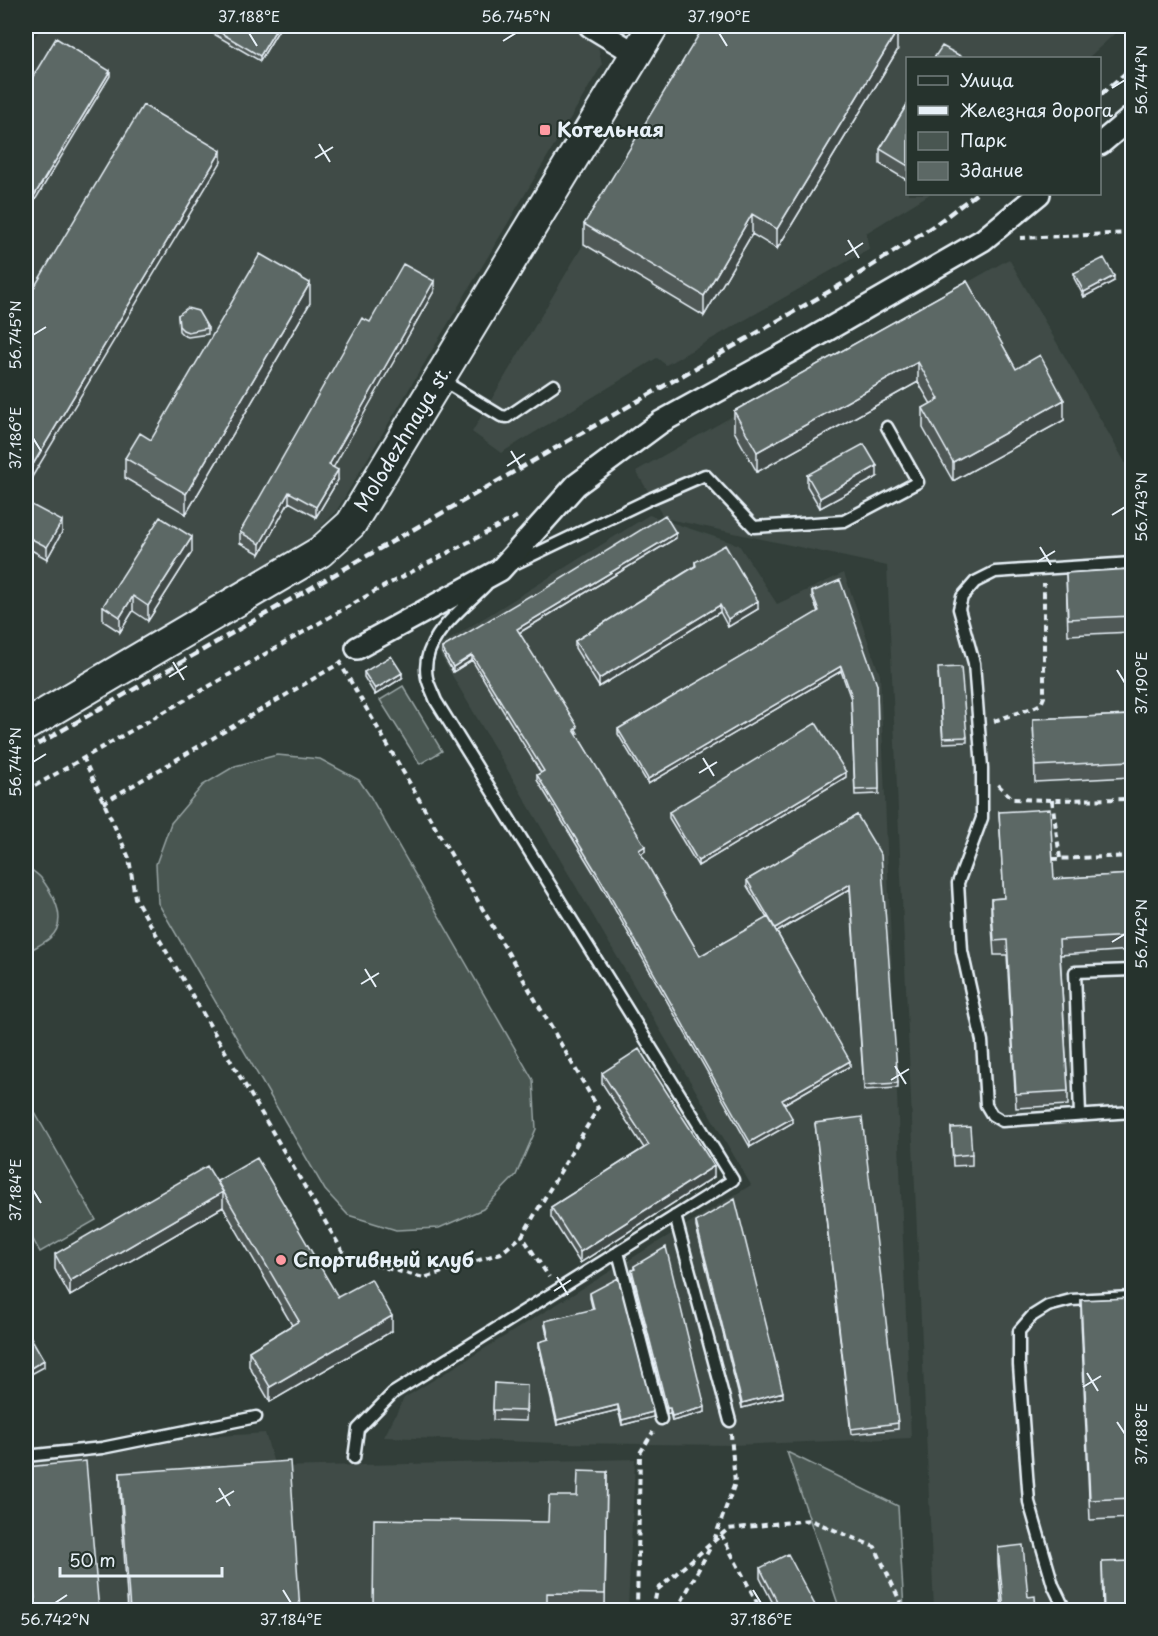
<svg xmlns="http://www.w3.org/2000/svg" width="1158" height="1636" viewBox="0 0 1158 1636" font-family="'Playpen Sans',sans-serif">
	<rect width="100%" height="100%" fill="#323e39"/>
	<filter id="ink" filterUnits="userSpaceOnUse"><feTurbulence type="fractalNoise" baseFrequency=".0167" numOctaves="2"/><feDisplacementMap in="SourceGraphic" scale="12" xChannelSelector="R" yChannelSelector="G"/><feConvolveMatrix kernelMatrix="1 2 1 2 8 2 1 2 1" color-interpolation-filters="sRGB"/></filter>
	<g filter="url(#ink)">
		<!-- built -->
		<path fill="#3f4b46" d="M42 26H572L597 40 602 65 337 510 304 545 241 585 113 655 26 707V50Z
			M713 26H1123L1088 58H908V194H930L866 233 869 249 666 365 657 358 501 453 472 432Z
			M1009 259 1126 464 1132 465V1610H934L887 566 664 518 636 471Z
			M649 515 739 545 777 604 844 573 880 675 911 1438 732 1445 557 1443 384 1437 404 1398 751 1185 436 648Z
			M265 1433 275 1467 635 1459 628 1610H26V1448Z"/>
		<!-- green -->
		<path fill="#495651" stroke="#98a4a4" stroke-width="1.5" d="M403 686 442 751 420 764 380 700Z
			M277 755 320 759 359 780 370 796 533 1080 536 1129 516 1175 483 1209 439 1228 396 1230 348 1215 325 1190 158 903 156 864 171 823 203 785 235 766Z
			M26 866C31 870 37 873 41 878 53 894 69 921 50 938 43 944 33 948 26 953Z
			M26 1097 96 1220 40 1252 26 1227Z
			M787 1452 898 1506 904 1610H840Z"/>
		<g fill="none" stroke-linecap="round" stroke-linejoin="round">
			<!-- service casing -->
			<g stroke="#e8f1f8" stroke-width="15">
				<path id="service" d="M440 379 501 416 507 417 554 385
					M1132 563 995 572 975 582 962 597 959 609 974 663 982 768V818L958 883 962 951 982 1041 986 1105 992 1115 1002 1121 1132 1112
					M512 565 652 498 705 475 754 527 844 521 918 482 887 427
					M1080 1115 1075 972 1132 970
					M675 1216 730 1421
					M618 1252 661 1419
					M26 1456 102 1448 256 1417
					M354 1458 358 1429 393 1393 733 1180 436 701C433 693 429 686 427 678 419 639 462 610 486 585
					M1065 1610 1053 1585 1029 1502 1019 1365V1331L1032 1316 1048 1306 1071 1300 1132 1297"/>
			</g>
			<!-- minor casing -->
			<g stroke="#e8f1f8" stroke-width="26">
				<path id="minor" d="M590 26 636 54
					M1100 144 1132 117
					M357 648 500 570 576 485 661 422 801 345 983 240 1039 194"/>
			</g>
			<!-- secondary casing -->
			<g stroke="#e8f1f8" stroke-width="34">
				<g id="secondary">
					<path id="s1" d="M26 725 320 552 351 524 653 26"/>
				</g>
			</g>
			<!-- path -->
			<path stroke="#e8f1f8" stroke-width="4" stroke-dasharray="6 4.5" stroke-linecap="butt" d="M1020 238 1132 233
				M342 661 340 663 598 1108 522 1236 549 1277
				M994 721 1035 707 1041 704 1044 697V583
				M83 757 129 858 135 898 346 1257 424 1278 501 1253 522 1236
				M998 785 1013 799 1052 800 1132 799
				M26 791 377 590 520 515
				M1052 800 1060 858
				M103 803 340 663
				M1052 859 1132 856
				M721 1534 761 1610
				M714 1540 735 1483 731 1434
				M637 1610 640 1453 653 1432
				M653 1610 657 1590 728 1529 810 1520 875 1547 904 1610
				M677 1610 711 1546
				M690 1610H715"/>
			<!-- service -->
			<use href="#service" stroke="#26332d" stroke-width="10"/>
			<!-- minor -->
			<use href="#minor" stroke="#26332d" stroke-width="21"/>
			<!-- secondary -->
			<use href="#secondary" stroke="#26332d" stroke-width="30"/>
			<!-- rail -->
			<path stroke="#e8f1f8" stroke-width="4.5" stroke-dasharray="9 4.5" stroke-linecap="butt" d="M1100 95 1132 68
				M26 751 851 279 935 225 976 194"/>
		</g>
		<!-- wall -->
		<path fill="#4f5957" stroke="#e8f1f8" stroke-width="1.5" d="M200 26H281L260 61Z
			M897 51 777 249 752 234 704 316 584 244V224Z
			M908 103V181L880 164V149Z
			M1074 273 1114 281 1084 297 1074 278Z
			M967 281 1016 369 1064 420 953 481 923 428V408L931 404 918 382 757 472 734 431V411Z
			M434 291 333 467 338 480 316 517 289 502 260 554 240 543V532L370 322Z
			M310 303 186 514 125 478V458L151 440Z
			M178 315 208 328V334L188 337 183 335 179 331Z
			M807 475 877 477 820 508 807 486Z
			M26 502 62 532 47 559 26 547Z
			M676 538 519 633 578 733H576L645 851 641 854 700 956 767 918 747 886V880L857 815 898 1083V1088L864 1090 850 889 777 932 850 1066 784 1104 792 1123 750 1147 598 880 537 780V775L541 773 472 660 453 672 442 653V648L532 597Z
			M192 552 148 621 133 611 120 632 103 621V606Z
			M695 562 758 609 728 627 720 612 599 687 575 648V641L695 566Z
			M1132 569V632L1068 635 1066 573Z
			M812 592 877 685 879 794 855 795 851 699 841 671 648 784 618 734V729L818 612 812 597Z
			M364 672 402 678 375 695 364 677Z
			M938 673 967 737V742L943 743Z
			M1132 715V777L1035 782 1033 719Z
			M846 777 698 866 669 818V812Z
			M999 812 1054 879 1132 874V950L1060 955 1068 1091V1105L1016 1108 1007 955H994L991 913V899L1004 898Z
			M602 1073 714 1177 580 1263 551 1217V1207L644 1148 602 1083Z
			M815 1123 898 1423V1429L851 1434Z
			M951 1128 972 1154V1165L953 1166Z
			M217 1182 338 1297 392 1331 270 1402 249 1366V1351L292 1325 223 1207 70 1296 55 1269V1254Z
			M696 1222 783 1397 742 1408 696 1227Z
			M634 1266 705 1412 672 1421 670 1413 667 1414 632 1275V1270L634 1269Z
			M590 1293 653 1417 622 1425 618 1410 557 1425 539 1347V1342L548 1340 545 1326V1321L593 1310 590 1298Z
			M1132 1298V1518L1090 1520 1081 1320V1300Z
			M494 1383 527 1395 526 1421 493 1420Z
			M26 1467 99 1611H34L26 1518Z
			M607 1472 605 1611H373L548 1522Z
			M120 1473 300 1611H128L120 1493Z
			M998 1548 1028 1597 1036 1611H1002L998 1563Z
			M1102 1562 1132 1611H1103Z
			M760 1568 817 1611H777L760 1578Z"/>
		<!-- shaded-wall -->
		<path fill="#404947" stroke="#e8f1f8" stroke-width="1.5" d="M278 26H281L260 61V56Z
			M897 31V51L777 249V229Z
			M110 71V76L26 215V209Z
			M221 151V162L26 487V476Z
			M752 214V234L704 316V296Z
			M1114 276V281L1084 297V292Z
			M434 281V291L329 475V465Z
			M310 283V303L186 514V494Z
			M918 362V382L757 472V452Z
			M1064 400V420L953 481V462Z
			M877 466V477L820 508V498Z
			M338 470V480L316 517V507Z
			M289 492V502L260 554V544Z
			M62 521V532L47 559V547Z
			M676 533V538L517 634V629Z
			M192 537V552L148 621V606Z
			M133 596V611L120 632V617Z
			M758 601V609L728 627V619Z
			M720 605V612L599 687V679Z
			M472 655V660L453 672V667Z
			M841 666V671L648 784V779Z
			M402 673V678L375 695V689Z
			M846 772V777L698 866V861Z
			M645 846V851L639 855V850Z
			M850 884V889L775 933V928Z
			M850 1061V1066L782 1105V1100Z
			M792 1118V1123L750 1147V1142Z
			M714 1166V1177L580 1263V1252Z
			M223 1192V1207L70 1296V1281Z
			M392 1316V1331L270 1402V1387Z
			M44 1360V1367L26 1377V1371Z
			M783 1392V1397L742 1408V1403Z
			M618 1405V1410L557 1425V1420Z
			M705 1407V1412L672 1421V1416Z
			M667 1408H670V1413L667 1414Z
			M653 1412V1417L622 1425V1420Z"/>
		<!-- building -->
		<path fill="#5c6865" stroke="#e8f1f8" stroke-width="1.5" d="M209 26H278L260 56Z
			M704 26H887L897 31 777 229 752 214 704 296 584 224Z
			M56 38 110 71 26 209V88Z
			M942 46 964 58H934Z
			M908 103V166L880 149Z
			M143 105 221 151 26 476V301Z
			M260 254 310 283 186 494 125 458 140 433 151 440Z
			M1104 258 1114 276 1084 292 1074 273Z
			M403 264 434 281 329 465 338 470 316 507 289 492 260 544 240 532 362 318 370 322Z
			M967 281 1016 369 1040 355 1064 400 953 462 923 408 939 399 918 362 757 452 734 411Z
			M187 308 198 311 208 328 188 332 183 330 179 326 178 315Z
			M864 444 877 466 820 498 807 475Z
			M26 502 62 521 47 547 26 536Z
			M665 515 676 533 517 629 578 727 574 730 645 846 639 850 700 956 768 917 850 1061 782 1100 792 1118 750 1142 598 875 537 775 544 771 472 655 453 667 442 648 531 595 532 597Z
			M160 517 192 537 148 606 133 596 120 617 103 606Z
			M725 545 758 601 728 619 720 605 599 679 575 641 696 566 695 562Z
			M1132 569V616L1068 619 1066 573Z
			M840 580 877 685 879 789 855 790 851 694 841 666 648 779 618 729 819 611 812 592Z
			M391 656 402 673 375 689 364 672Z
			M961 667 967 737 943 738 938 668Z
			M1132 715V761L1035 766 1033 719Z
			M816 723 846 772 698 861 669 812Z
			M1050 809 1054 879 1132 874V936L1059 940 1068 1091 1016 1094 1007 940 994 941 991 899 1004 898 999 812Z
			M857 815 881 855 898 1083 864 1085 850 884 775 928 747 880Z
			M639 1049 714 1166 580 1252 551 1207 649 1145 602 1073Z
			M862 1117 898 1423 851 1429 815 1123Z
			M970 1127 972 1154 953 1156 951 1128Z
			M257 1158 338 1297 371 1279 392 1316 270 1387 249 1351 299 1321 217 1181Z
			M207 1166 223 1192 70 1281 55 1254Z
			M735 1199 783 1392 742 1403 696 1222Z
			M666 1247 705 1407 672 1416 670 1408H667L632 1270 635 1269 634 1266Z
			M618 1278 653 1412 622 1420 618 1405 557 1420 539 1342 549 1339 545 1321 594 1309 590 1293Z
			M1132 1298V1498L1090 1500 1081 1300Z
			M26 1329 44 1360 26 1371Z
			M494 1383 527 1385 526 1411 493 1410Z
			M86 1461 99 1611H36L26 1498V1467Z
			M290 1461 300 1611H130L120 1473Z
			M578 1471 607 1472 605 1594 547 1593V1611H373L374 1519 548 1522 549 1496H577Z
			M1023 1545 1028 1597 1035 1596 1036 1611H1004L998 1548Z
			M788 1554 817 1609 814 1611H782L760 1568Z
			M1132 1561V1611H1104L1102 1562Z"/>
	</g>
	<!-- ticks -->
	<path fill="none" stroke="#e8f1f8" stroke-width="2" d="M249 33 257 46M719 33 727 46M503 41 516 33M1112 88 1125 80M319 144 330 162M315 158 333 147M848 240 859 258M845 255 863 243M33 335 46 327M33 438 41 451M511 451 522 469M507 466 525 454M1112 515 1125 507M1040 547 1051 565M1037 562 1055 551M173 662 184 680M1117 670 1125 683M169 677 187 666M703 758 714 776M33 762 46 754M699 773 717 762M1112 942 1125 934M365 969 376 987M361 984 379 973M895 1066 906 1084M891 1080 909 1069M33 1190 41 1203M557 1277 568 1295M554 1291 571 1280M1087 1373 1098 1391M1083 1387 1101 1376M1117 1422 1125 1434M219 1488 230 1506M216 1502 234 1491M283 1590 291 1603M753 1590 761 1603M55 1603 67 1595"/>
	<!-- markers -->
	<g fill="#ff9aa2" stroke="#26332d" stroke-width="2">
		<rect x="539" y="124" width="12" height="12" rx="3"/>
		<circle cx="281" cy="1260" r="6"/>
	</g>
	<g text-anchor="middle" stroke-width="4.5" stroke-linejoin="round" paint-order="stroke">
		<!-- poi labels -->
		<g font-size="20" font-weight="bold" fill="#e8f1f8" stroke="#26332d" text-anchor="start">
			<text x="557" y="137">Котельная</text>
			<text x="293" y="1267">Спортивный клуб</text>
		</g>
		<!-- street labels -->
		<g font-size="20" fill="#e8f1f8" stroke="#26332d">
			<text dy="7" stroke="none"><textPath href="#s1" startOffset="483">Molodezhnaya st.</textPath></text>
		</g>
	</g>
	<!-- margin -->
	<rect width="1158" height="1636" fill="none" stroke="#26332d" stroke-width="66"/>
	<!-- legend -->
	<rect x="906" y="57" width="195" height="138" fill="#26332d" stroke="#747f7e" stroke-width="1.5"/>
	<rect x="918" y="76" width="30" height="9" fill="#26332d" stroke="#747f7e" stroke-width="1.5"/>
	<text x="960" y="87" font-size="18" fill="#e8f1f8">Улица</text>
	<rect x="918" y="106" width="30" height="9" fill="#e8f1f8" stroke="#747f7e" stroke-width="1.5"/>
	<text x="960" y="117" font-size="18" fill="#e8f1f8">Железная дорога</text>
	<rect x="918" y="132" width="30" height="18" fill="#495651" stroke="#747f7e" stroke-width="1.5"/>
	<text x="960" y="147" font-size="18" fill="#e8f1f8">Парк</text>
	<rect x="918" y="162" width="30" height="18" fill="#5c6865" stroke="#747f7e" stroke-width="1.5"/>
	<text x="960" y="177" font-size="18" fill="#e8f1f8">Здание</text>
	<!-- scale -->
	<path d="M60 1567v9h162v-9" fill="none" stroke="#e8f1f8" stroke-width="3"/>
	<text x="69" y="1567" font-size="18" fill="#e8f1f8" stroke="#26332d" stroke-width="4.5" paint-order="stroke">50 m</text>
	<rect x="33" y="33" width="1092" height="1570" fill="none" stroke="#e8f1f8" stroke-width="2"/>
	<g font-size="15" text-anchor="middle" fill="#e8f1f8">
		<text x="249" y="22">37.188°E</text>
		<text x="516" y="22">56.745°N</text>
		<text x="719" y="22">37.190°E</text>
		<text transform="translate(1142 80) rotate(-90)" y="5">56.744°N</text>
		<text transform="translate(16 335) rotate(-90)" y="5">56.745°N</text>
		<text transform="translate(16 438) rotate(-90)" y="5">37.186°E</text>
		<text transform="translate(1142 507) rotate(-90)" y="5">56.743°N</text>
		<text transform="translate(1142 683) rotate(-90)" y="5">37.190°E</text>
		<text transform="translate(16 762) rotate(-90)" y="5">56.744°N</text>
		<text transform="translate(1142 934) rotate(-90)" y="5">56.742°N</text>
		<text transform="translate(16 1190) rotate(-90)" y="5">37.184°E</text>
		<text transform="translate(1142 1434) rotate(-90)" y="5">37.188°E</text>
		<text x="55" y="1625">56.742°N</text>
		<text x="291" y="1625">37.184°E</text>
		<text x="761" y="1625">37.186°E</text>
	</g>
</svg>
